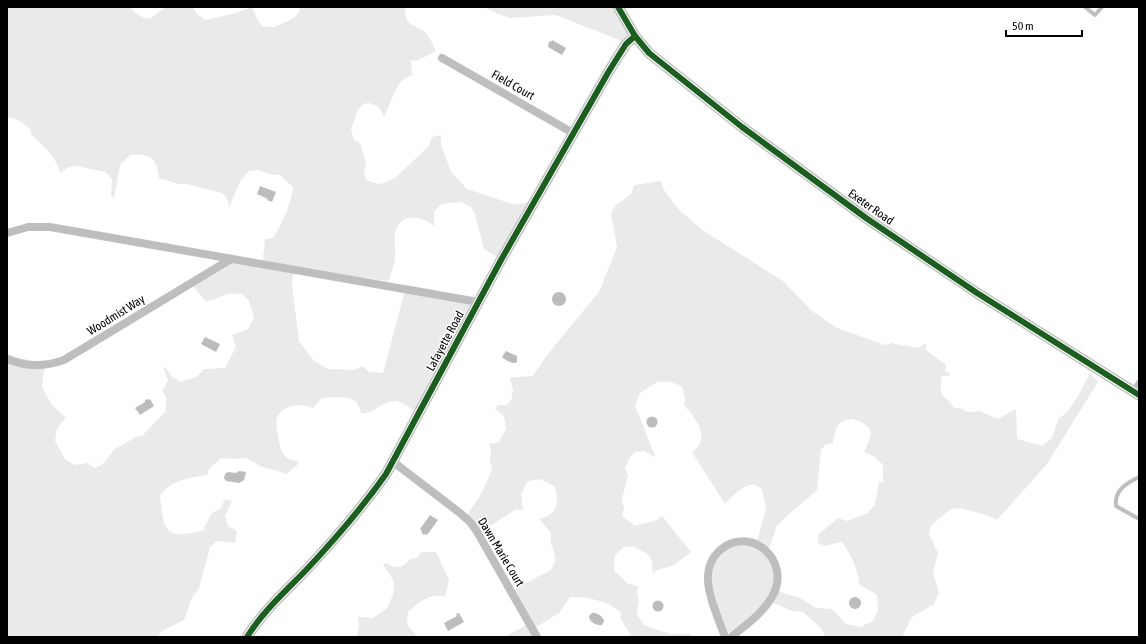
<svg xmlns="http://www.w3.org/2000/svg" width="1146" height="644" viewBox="0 0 1146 644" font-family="'Asap Condensed',sans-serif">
	<rect width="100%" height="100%" fill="#fff"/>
	<!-- green -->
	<path fill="#eaeaea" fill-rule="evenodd" d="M7 7H131L134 12 144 18H151L165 8 193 7 196 13 205 20 236 13 252 7 258 21 262 26 274 27 294 18 299 12 300 7H405C406 28 412 22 425 32 430 36 433 46 436 51L417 61 411 60 412 75C393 81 393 102 384 117L379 107 369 103 363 104 358 110 351 129 354 140 360 143 366 163 364 173 366 180 378 184 384 183 395 178 428 147 432 137 441 135V144L451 172 467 189 512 204 532 203 501 259 484 249 475 214 471 207 461 202 442 204 434 211V226C422 216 401 212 396 231 393 238 396 248 395 256 395 264 391 272 389 280L386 281 294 268 292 285 299 341 313 360 328 369 354 370 363 366 369 372 383 373 406 287 408 285 448 293 474 303 418 414C412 410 403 402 396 401 383 400 373 415 361 413 360 409 359 404 355 401 348 396 330 397 322 398L313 408C304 405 299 404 289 407 272 413 276 426 279 441 280 448 282 455 289 459 291 460 295 460 298 461V464L287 474 260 466 247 458 234 459 221 458 209 469 207 475C190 478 170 480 160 496 162 508 161 533 177 534 185 535 195 532 203 531L211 514 221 508 225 499 232 501 225 516 228 526 237 531 235 543 217 541 210 547 199 588 192 598 184 620 164 630 159 634 158 637H7V354L22 359 45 362 42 387 51 404 66 418 57 428 55 441 65 459 75 465 88 463 94 468 102 465 115 449 136 437 143 435 166 411V397L162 391 168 381 163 367 166 368 172 377 181 382 198 376 204 369 225 368 236 347 232 335 248 329 254 318 249 301 242 294H228L206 302 189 281 217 263 224 256 260 261 263 260 265 239 273 238C283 222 291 205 293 187L280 175 270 174 257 170 249 171 241 180 229 207 227 198 222 193 187 184H178L159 178C157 157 150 154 130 155L120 165 114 198 111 195 112 179 105 172 76 166 69 167 60 173C57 157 43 145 31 135V130C25 124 16 117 7 118Z
		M484 7H617L634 34 627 43 556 15 510 18 493 12Z
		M661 181 664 190 679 210 704 231 783 281 812 311 837 328 885 345 892 343 903 346 905 345 918 348 926 343V350L946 365 945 371 950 374 949 376H942C938 401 943 391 954 408H959L968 412 980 411 998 419 1016 409 1017 439 1042 446 1052 438 1059 418C1070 414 1084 385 1090 373L1098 382 1047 464 997 520 986 515 960 508 951 509 931 525 929 534 938 553 933 573 939 593 934 604 912 617 902 637H825L822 629 803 612 792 611 771 602 746 624 725 634 724 632 709 572 718 550 757 542 766 508 762 489C760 488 756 485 754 485 744 483 731 498 725 504L692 452C694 450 697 448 699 445 707 431 692 414 684 405L685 397 682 387 672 382H657L639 394 635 406C643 423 648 441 656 457L644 451 635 452 630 457 625 468 628 476 622 499 624 508 622 516 635 526 657 520 662 516 691 552 674 565 655 571 653 575 652 562 649 555 633 546 624 547 615 555 614 570 628 584 638 586 637 593 639 600 637 614 644 625 670 634H690L693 637H632L620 618 621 613C607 600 589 597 570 597L559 613 536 627 537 633 532 637H506L508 635 530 623 514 589 551 570C558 559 555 556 552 546 550 542 551 537 551 533L539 519C557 514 559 506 555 487L540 479 528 481 521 494 523 510H515L482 531 468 516 469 512 480 496 492 470 490 461 491 450 489 444 499 442 506 429 504 416 495 409 498 405H506L511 401 513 391 510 378 515 377 533 376 547 355 599 292 617 247 611 214 616 205 631 194 634 185ZM852 419C875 426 874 432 864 452L875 457 883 465V483L879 481 875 504 868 513 847 521 838 518 818 535V543L824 546 842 542C851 555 858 568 859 584L877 595 878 609 873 621 860 627 846 624 832 609 816 608 800 598 778 591 768 548 770 546 777 525 817 490 821 450 825 445 833 443C836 429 835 421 852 419Z
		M421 552H436L449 580 445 597C431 592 418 603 408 612L407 625 418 637H357L359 626 358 617 373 618 387 608 393 595 394 581 383 565 386 563C396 570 403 568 410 559L417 558Z"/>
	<!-- water -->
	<path fill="#bcbcbc" d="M552 40 566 48 562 55 548 47 549 41 551 42Z
		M260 186 276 192 272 202 267 200 268 199 257 194Z
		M552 299a7 7 0 1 1 14 0a7 7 0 1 1-14 0Z
		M205 337 220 344 216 352 201 344Z
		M506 351 517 356V362L515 363C510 363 505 360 502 357Z
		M148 399V400L150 399 154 406 140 415 135 408 145 402V400Z
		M646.5 422a5.5 5.5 0 1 1 11 0a5.5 5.5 0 1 1-11 0Z
		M239 471 246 472 244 480 239 483 226 481 224 478 225 474 228 472 236 473Z
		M430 515 438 520 427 535 425 534 424 535 421 532 422 531 420 529Z
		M849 603a6 6 0 1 1 12 0a6 6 0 1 1-12 0Z
		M652.5 606a5.5 5.5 0 1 1 11 0a5.5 5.5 0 1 1-11 0Z
		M459 613 464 622 448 631 444 623 457 616 456 614Z
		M592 613C596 612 603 616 604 621L602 625C597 626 589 622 589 616Z"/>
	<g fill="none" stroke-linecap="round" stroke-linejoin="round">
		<!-- lane -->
		<path stroke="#bebebe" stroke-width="4" d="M1085 7 1095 15 1102 7
			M1133 390 1139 381
			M1139 477C1127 483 1114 490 1116 506L1139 519"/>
		<!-- street -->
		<path stroke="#bebebe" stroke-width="8" d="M442 58 573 133
			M7 233 28 227H50L478 302
			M7 359C27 367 44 367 64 360L231 259
			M392 461 460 513 470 522 476 530 537 637
			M725 637C719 620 707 594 708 576 708 566 712 558 719 551 750 523 793 561 772 597 762 614 746 625 731 637"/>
		<!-- secondary -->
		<path stroke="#c2c2c2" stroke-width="11" d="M618 7 635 36 649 53 742 127 866 218 977 293 1139 395
			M247 637C263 611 287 590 308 568 336 538 362 508 386 474L501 260 609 71 626 44 635 36"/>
		<!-- cycleway casing -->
		<g stroke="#fff" stroke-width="8">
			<path id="cycleway" d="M618 7 635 36 649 53 742 127 866 218 977 293 1139 395
				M247 637C263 611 287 590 308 568 336 538 362 508 386 474L501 260 609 71 626 44 635 36"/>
		</g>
		<!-- cycleway -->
		<use href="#cycleway" stroke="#1b5e20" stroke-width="6"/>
	</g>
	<g text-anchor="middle" stroke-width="3" stroke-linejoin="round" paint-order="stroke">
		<!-- street labels -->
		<g font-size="12" fill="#000" stroke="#fff">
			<text transform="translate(513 85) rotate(30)" y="4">Field Court</text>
			<text transform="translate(871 207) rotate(35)" y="4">Exeter Road</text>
			<text transform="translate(116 315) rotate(-32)" y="4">Woodmist Way</text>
			<text transform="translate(445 341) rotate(-62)" y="4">Lafayette Road</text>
			<text transform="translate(501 552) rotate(59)" y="4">Dawn Marie Court</text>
		</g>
	</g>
	<!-- border -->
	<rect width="1146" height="644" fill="none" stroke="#000000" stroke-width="16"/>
	<!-- scale -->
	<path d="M1006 30v6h76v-6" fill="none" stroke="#000000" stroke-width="2"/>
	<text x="1012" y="30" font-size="12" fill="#000000" stroke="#ffffff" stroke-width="3" paint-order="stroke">50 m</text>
</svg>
